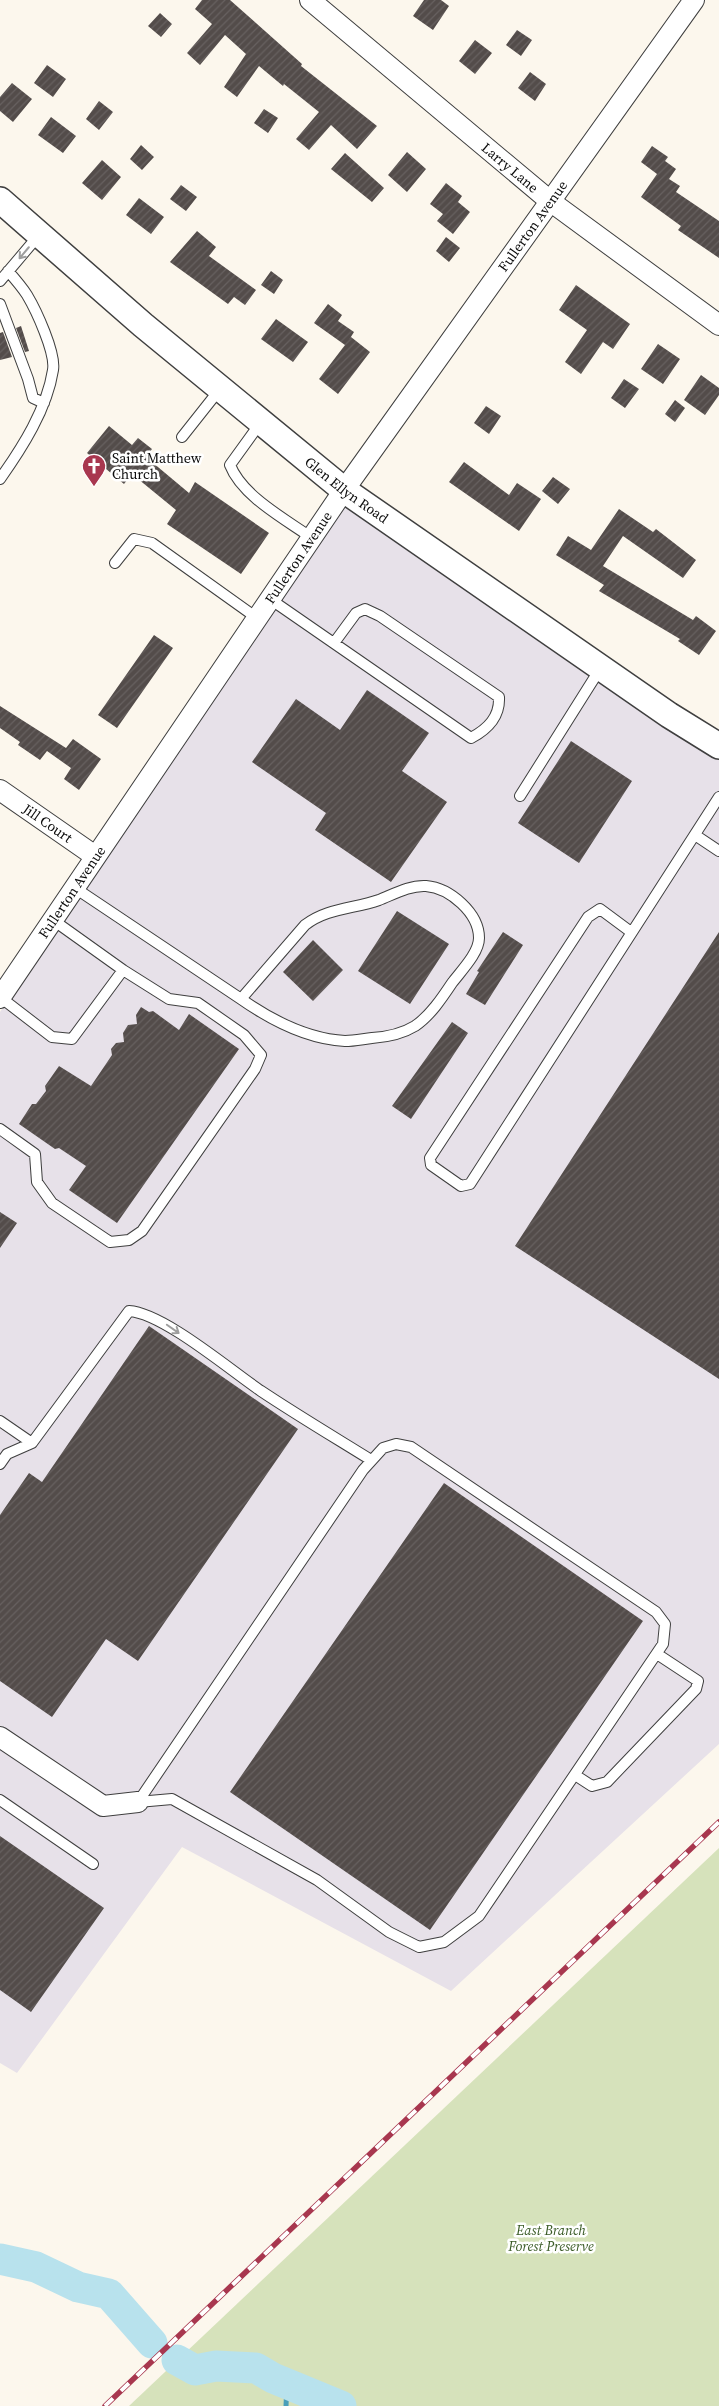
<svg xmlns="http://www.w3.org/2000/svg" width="719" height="2406" viewBox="0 0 719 2406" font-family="'Source Serif 4',serif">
	<defs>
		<pattern id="building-hatch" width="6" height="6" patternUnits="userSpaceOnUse" patternTransform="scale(1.25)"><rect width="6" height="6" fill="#534c4a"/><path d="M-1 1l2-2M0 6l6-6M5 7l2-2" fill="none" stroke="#676160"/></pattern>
	</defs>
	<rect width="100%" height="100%" fill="#fcf7ed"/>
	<!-- industrial -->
	<path fill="#e7e1e9" d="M346 502 719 754V1744L451 1991 182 1847 17 2073 0 2063V1012Z"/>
	<!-- park -->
	<path fill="#d6e2bb" d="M719 1848V2406H129Z"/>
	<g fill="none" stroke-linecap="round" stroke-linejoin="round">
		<!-- stream -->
		<path stroke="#499fba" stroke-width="5" d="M286 2406 287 2383"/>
		<!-- river -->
		<path stroke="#b8e2ed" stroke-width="31" d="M0 2259 36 2267 78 2287 109 2294 152 2343
			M177 2360 195 2370 216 2366 256 2368 273 2378 341 2406"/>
	</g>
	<!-- building -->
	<path fill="url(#building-hatch)" d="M202 0H230L302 64 301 66 377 126 357 149 331 125 309 150 296 139 319 112 284 84 283 86 259 66 237 97 224 87 246 54 225 35 200 65 187 53 212 24 195 9Z
		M424 0H441L449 6 433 30 413 16Z
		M160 13 172 24 161 37 148 26Z
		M517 30 532 40 521 56 506 45Z
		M475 40 492 53 475 74 459 61Z
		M47 65 66 79 53 97 34 83Z
		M530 72 546 84 535 101 518 88Z
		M12 83 32 99 13 122 0 111V97Z
		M99 101 113 112 99 130 86 119Z
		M264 109 278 118 268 133 254 123Z
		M51 117 76 136 63 153 38 135Z
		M141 145 154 157 142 170 130 159Z
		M652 146 668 157 665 161 676 169 669 179 680 186 676 192 719 221V258L678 230 681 226 641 197 657 174 641 162Z
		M407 152 426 169 407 192 388 175Z
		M345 153 384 188 372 202 331 169Z
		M102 160 121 177 102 200 82 183Z
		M446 183 462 196 458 202 470 212 453 234 437 221 443 214 430 204Z
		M181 185 197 197 186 211 170 199Z
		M139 198 164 217 151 234 126 215Z
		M197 231 216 247 209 256 256 290 245 305 234 297 228 304 170 262Z
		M446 237 460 248 449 262 436 251Z
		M271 271 283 280 274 294 261 285Z
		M576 285 630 324 613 349 603 342 581 374 565 362 587 330 559 310Z
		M328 304 342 315 338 321 354 332 349 340 351 337 370 352 338 394 319 379 345 345 314 323Z
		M276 319 308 342 293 362 261 339Z
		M21 326 29 351 25 352 16 328Z
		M3 332 12 357 0 360V333Z
		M658 344 680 359 663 384 641 369Z
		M701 375 719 388V395L705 415 684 400Z
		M624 379 639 389 625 408 611 398Z
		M675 400 685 408 675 422 665 414Z
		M486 406 501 416 489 434 474 423Z
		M109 426 132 445 138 438 152 449 146 457 189 493 195 482 269 533 241 574 167 524 176 510 132 474 124 484 87 453Z
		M464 462 509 495 517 483 541 499 519 531 449 482Z
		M553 477 570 489 558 504 542 491Z
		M619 509 653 532 656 529 696 560 683 578 623 536 603 566 693 620 696 616 716 631 699 655 678 641 680 639 599 591 604 585 556 555 568 536 591 550Z
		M154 635 173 648 117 728 98 715Z
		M367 690 429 733 402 771 447 802 391 882 315 830 326 813 252 762 296 699 340 730Z
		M0 706 66 748 73 739 101 759 79 790 64 779 71 768 47 751 40 760 18 745 20 742 0 728Z
		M571 741 632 781 579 863 518 823Z
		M397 911 449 944 410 1004 358 971Z
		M503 932 523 945 485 1005 466 994 479 972 477 971Z
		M719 932V1379L515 1246Z
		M313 940 343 970 313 1001 283 972Z
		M141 1007 149 1012 153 1011 179 1030 189 1014 239 1049 117 1223 69 1190 86 1166 59 1148 55 1149 19 1124 32 1104H36L46 1091 45 1086 59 1066 91 1086 112 1055 111 1049 116 1043 124 1042 123 1033 128 1025 137 1024 136 1015Z
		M452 1022 468 1033 411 1119 392 1106Z
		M0 1212 17 1223 0 1248Z
		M149 1326 298 1429 138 1661 106 1639 52 1717 0 1681V1515L29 1473 42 1482Z
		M444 1483 643 1621 430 1930 230 1792Z
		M0 1836 104 1908 31 2012 0 1990Z"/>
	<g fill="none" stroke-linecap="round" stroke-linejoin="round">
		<!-- service casing -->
		<g stroke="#3f3f3f" stroke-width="12">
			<path id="service" d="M0 281 39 235
				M0 304 28 379 33 398 44 403
				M261 422 230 465C242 496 285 519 312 538
				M182 437 220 389
				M0 479C22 448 47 409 53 370 56 353 36 310 27 295 22 287 15 279 8 271
				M115 563 134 539 152 543 257 618
				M270 599 471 738C488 729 500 717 499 697L380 616 365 609 356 613 334 643
				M520 796 600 669
				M695 835 719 851
				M75 888 241 999C271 1020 307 1039 345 1041 354 1041 363 1039 372 1038 387 1037 402 1034 415 1026 430 1016 442 998 452 983 461 971 479 953 479 938 479 913 450 888 426 886 410 885 394 894 379 900 353 909 327 908 305 925L241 999
				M631 932 600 909 588 917 430 1158 431 1165 461 1186 470 1184 719 797
				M0 997 52 1037 72 1039 123 970 53 920
				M0 1129 35 1154 37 1182 52 1203 110 1242 129 1240 142 1231 255 1069 261 1055 244 1035 198 1003 169 999 123 970
				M0 1421 32 1443 7 1454 0 1464
				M32 1443 129 1311C163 1313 230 1370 261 1391 297 1415 334 1437 371 1460
				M396 1444 411 1447 656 1612 665 1624 663 1644 479 1916 444 1942 419 1947 389 1932 317 1880 172 1799 138 1802 363 1470 383 1448Z
				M575 1775 592 1786 607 1782 696 1689 698 1681 657 1654
				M0 1800 93 1864"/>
		</g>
		<!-- minor casing -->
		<g stroke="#3f3f3f" stroke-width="22">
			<g id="minor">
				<path id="s1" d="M310 0 550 201 719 325"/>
				<path id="s2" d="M0 790 95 856"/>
				<path id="s3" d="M0 998 344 490 694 0"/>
				<path d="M0 1737 103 1806 138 1802"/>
			</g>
		</g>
		<!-- tertiary casing -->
		<g stroke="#3f3f3f" stroke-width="28">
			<g id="tertiary">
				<path id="s4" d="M0 200 143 325 344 490 669 715 719 746"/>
			</g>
		</g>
		<!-- service -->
		<use href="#service" stroke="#fff" stroke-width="10"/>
		<!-- minor -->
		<use href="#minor" stroke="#fff" stroke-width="20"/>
		<!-- tertiary -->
		<use href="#tertiary" stroke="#fff" stroke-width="25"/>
		<!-- rail casing -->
		<g stroke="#a8374f" stroke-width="5.5">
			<path id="rail" d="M105 2406 719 1822"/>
		</g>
		<!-- rail -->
		<use href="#rail" stroke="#fff" stroke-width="4" stroke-dasharray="11" stroke-linecap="butt"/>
	</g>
	<!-- one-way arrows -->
	<defs><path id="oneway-shaft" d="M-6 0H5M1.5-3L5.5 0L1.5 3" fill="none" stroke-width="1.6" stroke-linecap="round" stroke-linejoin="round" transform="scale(1.25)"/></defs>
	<g stroke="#9e9e9e">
		<use href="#oneway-shaft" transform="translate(24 253) rotate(130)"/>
		<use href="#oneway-shaft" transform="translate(173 1329) rotate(35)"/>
	</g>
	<!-- icons -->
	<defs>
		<g id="church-pin" transform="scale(1.25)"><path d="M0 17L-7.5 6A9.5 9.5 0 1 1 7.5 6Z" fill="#a8374f" stroke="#fff"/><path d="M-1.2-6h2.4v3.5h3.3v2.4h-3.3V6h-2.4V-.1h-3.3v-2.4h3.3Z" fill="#fff"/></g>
	</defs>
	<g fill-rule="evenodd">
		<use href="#church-pin" x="94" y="466"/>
	</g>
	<g text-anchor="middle" stroke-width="5" stroke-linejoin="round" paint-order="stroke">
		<!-- street labels -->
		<g font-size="14" fill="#0c0c0c" stroke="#fff">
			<text dy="5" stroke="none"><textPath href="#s1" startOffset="261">Larry Lane</textPath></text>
			<text dy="5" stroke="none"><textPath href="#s3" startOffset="938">Fullerton Avenue</textPath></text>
			<text dy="5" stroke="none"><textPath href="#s4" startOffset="452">Glen Ellyn Road</textPath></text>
			<text dy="5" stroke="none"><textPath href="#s3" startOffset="532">Fullerton Avenue</textPath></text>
			<text dy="5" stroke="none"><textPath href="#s2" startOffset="58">Jill Court</textPath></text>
			<text dy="5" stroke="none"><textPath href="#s3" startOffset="128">Fullerton Avenue</textPath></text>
		</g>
		<!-- poi labels -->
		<g font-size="14" fill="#0c0c0c" stroke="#fff" text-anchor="start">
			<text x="112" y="463">Saint Matthew<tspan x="112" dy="16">Church</tspan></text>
		</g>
		<!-- park labels -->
		<g font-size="14" font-style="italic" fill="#395a25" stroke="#fff">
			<text x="551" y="2235">East Branch<tspan x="551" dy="16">Forest Preserve</tspan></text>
		</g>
	</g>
</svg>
